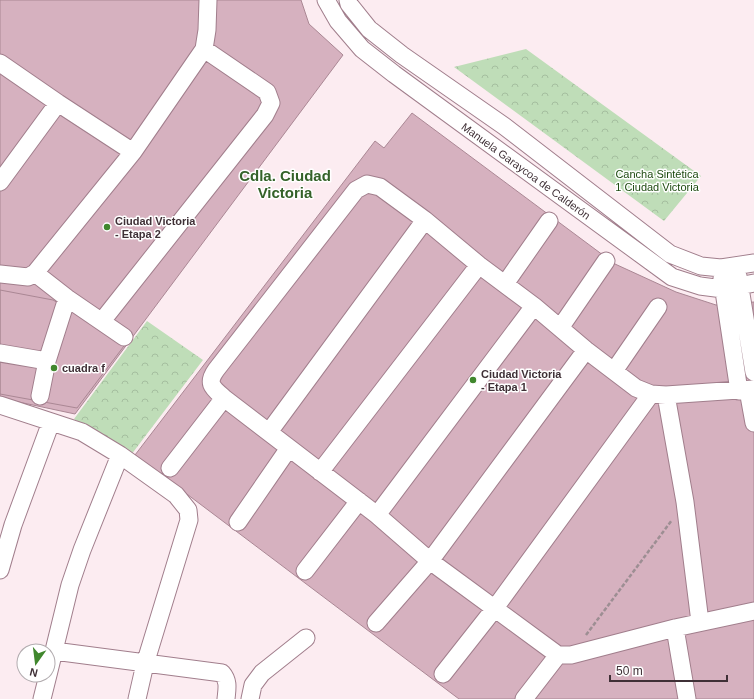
<svg xmlns="http://www.w3.org/2000/svg" width="754" height="699" viewBox="0 0 754 699" font-family="Arial,sans-serif">
	<defs>
		<pattern id="park-crowns" width="20" height="18" patternUnits="userSpaceOnUse"><rect width="20" height="18" fill="#bfddb8"/><path d="M2 6a3 3 0 1 1 6 0M12 15a3 3 0 1 1 6 0" fill="none" stroke="#a5be9f"/></pattern>
	</defs>
	<rect width="100%" height="100%" fill="#fcecf1"/>
	<!-- park -->
	<path fill="url(#park-crowns)" d="M526 49 701 176 664 221 454 67Z
		M147 321 203 360 131 455 74 419Z"/>
	<!-- building -->
	<path fill="#d6b1bf" stroke="#aa8794" d="M0 0H301L309 24 343 55 75 414 0 398Z
		M412 113 615 264 676 292 716 305 754 302V699H459L135 455 375 141 384 148Z
		M0 290 53 300 127 342 77 408 0 394Z"/>
	<g fill="none" stroke-linecap="round" stroke-linejoin="round">
		<!-- minor casing -->
		<g stroke="#a17e8c" stroke-width="19">
			<path id="minor" d="M326 0 338 21 362 49 394 74 672 277 700 286 723 289 754 283
				M348 0 349 4 369 29 402 55 504 126 670 254 701 266 721 268 754 263
				M0 63 58 103 133 152
				M0 182 58 103
				M35 273 67 298 124 337
				M0 274 28 277 35 273 133 152 204 49 207 30 208 0
				M738 276 754 372
				M722 278 739 391
				M505 284 549 221
				M102 321 265 115 271 103 267 92 204 49
				M560 328 606 261
				M0 353 47 361
				M614 371 658 307
				M754 389 666 395 651 394 636 388 586 350 534 306 479 265 425 220 380 187 367 184 356 190 216 370C206 384 213 388 224 398L377 515 430 561 558 655H571L675 628 754 611
				M748 390 754 423
				M666 395 685 502 700 622
				M40 396 47 361 67 298
				M0 405 82 432 120 455 176 495 188 510 189 520 145 664 137 699
				M269 432 425 220
				M170 468 224 398
				M320 472 479 265
				M377 515 534 306
				M238 522 289 448
				M0 570 13 525 51 422
				M305 571 359 501
				M376 623 430 561 586 350
				M675 628 687 699
				M54 651 222 673C229 681 227 689 226 699
				M443 674 495 608 651 394
				M48 675 70 585 82 550 120 455
				M42 699 48 675
				M250 699 253 685 262 673 306 638
				M524 699 558 655"/>
		</g>
		<!-- path -->
		<path stroke="#9d8e93" stroke-width="2.5" stroke-dasharray="4 2" stroke-linecap="butt" d="M586 635 672 520"/>
		<!-- minor -->
		<use href="#minor" stroke="#fff" stroke-width="17"/>
	</g>
	<!-- markers -->
	<g fill="#40872d" stroke="#fff" stroke-width="1.5">
		<circle cx="107" cy="227" r="4"/>
		<circle cx="54" cy="368" r="4"/>
		<circle cx="473" cy="380" r="4"/>
	</g>
	<g text-anchor="middle" stroke-width="3" stroke-linejoin="round" paint-order="stroke">
		<!-- street labels -->
		<g font-size="11" fill="#3f3036" stroke="#fff">
			<text transform="translate(526 171) rotate(36)" y="4">Manuela Garaycoa de Calderón</text>
		</g>
		<!-- park labels -->
		<g font-size="11" fill="#1d4a10" stroke="#fff">
			<text x="657" y="178">Cancha Sintética<tspan x="657" dy="13">1 Ciudad Victoria</tspan></text>
		</g>
		<!-- poi labels -->
		<g font-size="11" font-weight="bold" fill="#3f3036" stroke="#fff" text-anchor="start">
			<text x="115" y="225">Ciudad Victoria<tspan x="115" dy="13">- Etapa 2</tspan></text>
			<text x="62" y="372">cuadra f</text>
			<text x="481" y="378">Ciudad Victoria<tspan x="481" dy="13">- Etapa 1</tspan></text>
		</g>
		<!-- district labels -->
		<g font-size="15" font-weight="bold" fill="#346229" stroke="#fff">
			<text x="285" y="181">Cdla. Ciudad<tspan x="285" dy="17">Victoria</tspan></text>
		</g>
	</g>
	<!-- north arrow -->
	<g transform="translate(36 663) rotate(194)"><circle r="19" fill="#ffffff" stroke="#b2acaf"/>
	<path d="M0-3L7 15L0 10L-7 15Z" fill="#40872d"/>
	<text y="-6" font-size="11" font-weight="bold" text-anchor="middle" fill="#3f3036">N</text>
	</g>
	<!-- scale -->
	<path d="M610 675v6h117v-6" fill="none" stroke="#3f3036" stroke-width="2"/>
	<text x="616" y="675" font-size="12" fill="#3f3036" stroke="#ffffff" stroke-width="3" paint-order="stroke">50 m</text>
</svg>
